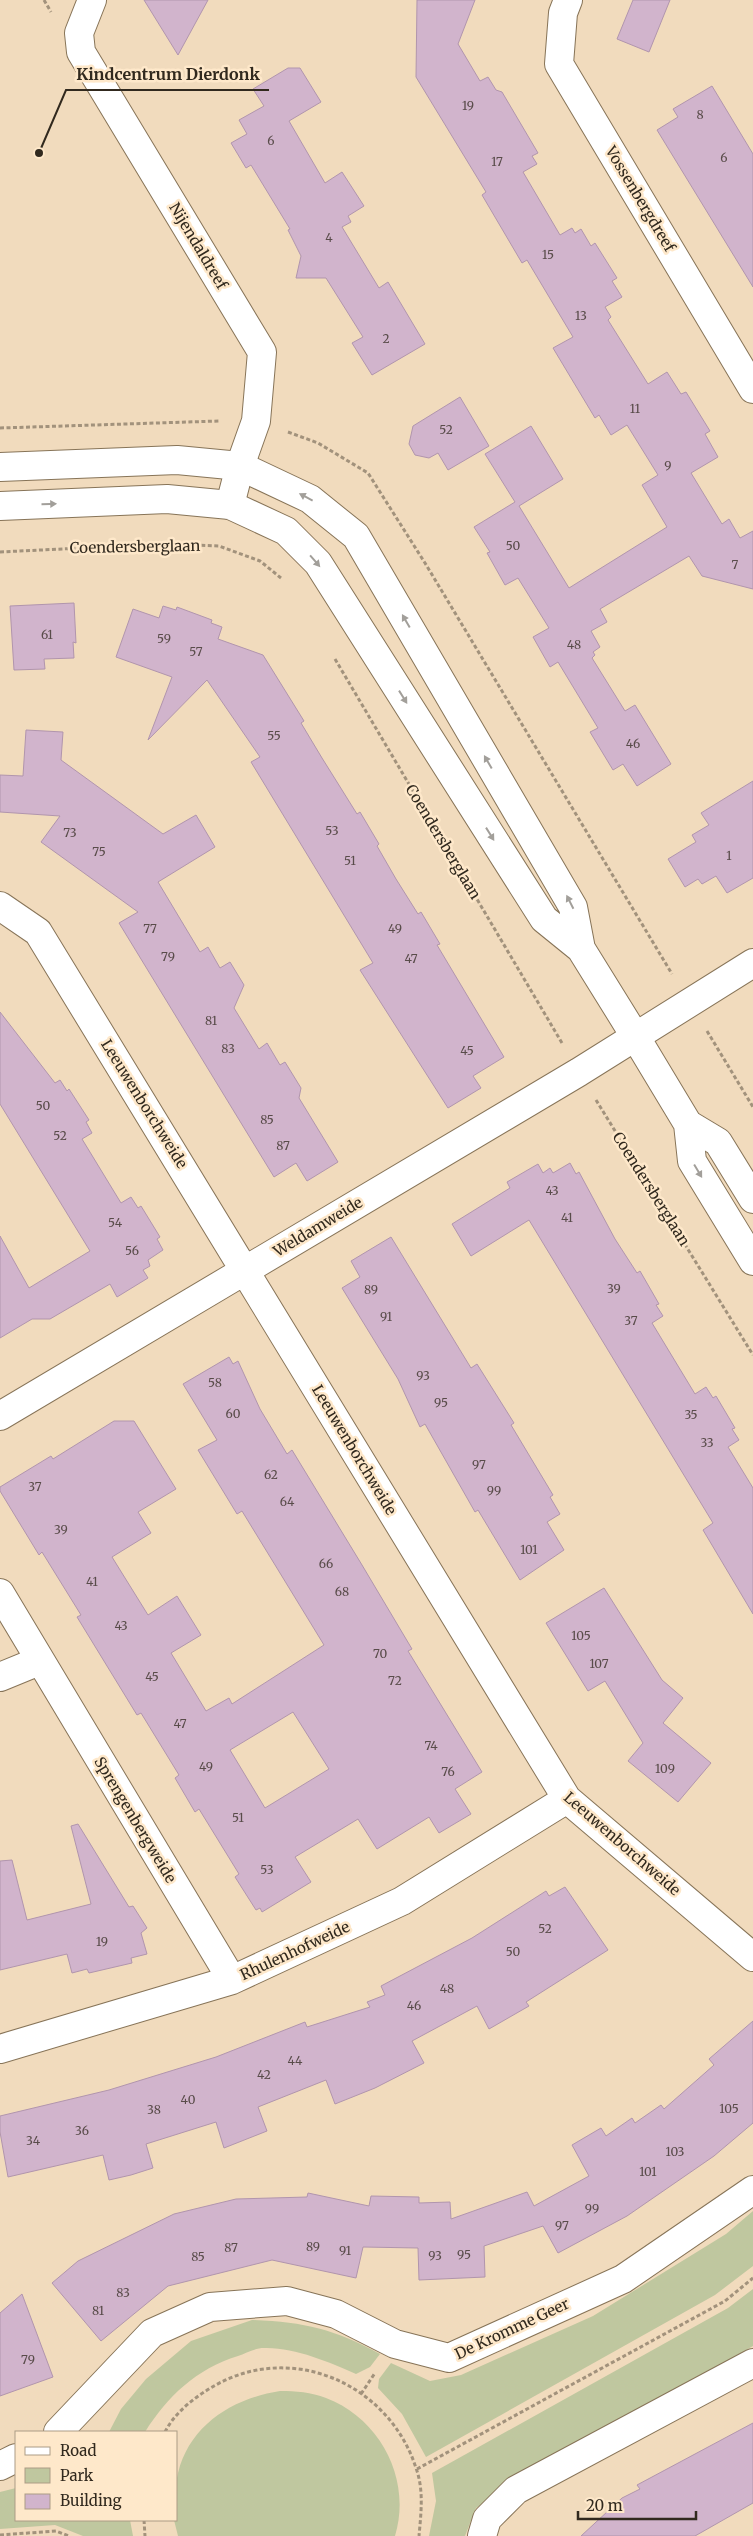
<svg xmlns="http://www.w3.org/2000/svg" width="753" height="2536" viewBox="0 0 753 2536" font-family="Merriweather,serif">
	<rect width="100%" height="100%" fill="#f1dbbd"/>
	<!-- green -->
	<path fill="#bfc79f" d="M753 2211V2266L715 2295 426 2457 402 2414 378 2388 379 2379 391 2363 430 2381 461 2375 593 2316 726 2234Z
		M753 2289V2346L512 2484 476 2508 465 2536H429L436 2501 432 2473 728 2308Z
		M252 2320C304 2322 334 2329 380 2354L370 2367 356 2374C329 2362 294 2347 264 2348 255 2348 246 2353 238 2356 196 2369 168 2396 145 2432H109L121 2409 146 2379 191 2341Z
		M280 2391C296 2391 311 2392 326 2398 381 2419 412 2480 395 2536H178L174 2520H176C176 2505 174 2488 178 2473 190 2424 234 2398 280 2391Z
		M16 2488V2520H130L133 2536H83L55 2525 0 2529V2492Z"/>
	<!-- building -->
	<path fill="#d1b4cc" stroke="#b195ad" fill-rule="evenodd" d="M144 0H208L178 55Z
		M417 0H475L458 44 480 81 488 77 496 90 502 92 538 153 532 156 537 164 523 172 560 235 572 228 575 233 581 229 591 246 595 243 617 278 612 281 622 297 605 307 611 317 608 320 648 384 667 372 681 394 686 392 710 431 705 434 718 457 691 473 722 524 729 519 740 538 753 531V589L702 576 689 556 600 609 607 622 591 631 600 647 593 652 595 655 592 658 625 711 635 705 671 764 637 786 623 764 613 770 590 732 598 728 558 662 550 667 533 637 549 628 518 578 505 585 487 553 490 552 474 527 515 502 485 454 531 426 563 479 519 506 569 588 667 527 642 485 658 475 627 425 611 435 599 415 595 418 553 348 573 337 527 260 522 263 482 195 486 192 416 77Z
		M633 0H670L649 52 617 39Z
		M288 68H300L321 102 289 121 325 183 342 172 364 206 348 216 351 222 342 227 379 288 388 282 425 344 372 375 352 343 363 337 326 278H296L301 256 288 230 290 229 251 165 246 168 231 143 247 134 239 120 264 106 253 89Z
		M712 86 753 154V287L657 130 678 117 673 109Z
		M460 397 489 446 448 470 438 453 429 458 415 455 409 444 413 426Z
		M74 603 76 643 73 642 74 658 44 659 45 669 14 670 10 606Z
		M163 606 176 610 177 607 212 620 211 623 222 627 218 639 263 655 304 721 301 723 322 758 357 814 360 812 379 844 377 846 396 879 418 914 421 912 440 944 437 945 504 1057 473 1076 481 1088 448 1108 360 970 373 963 251 762 260 757 207 680 148 740 172 677 116 657 133 609 159 618Z
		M26 730 63 732 61 760 163 834 196 815 215 847 158 882 200 952 208 947 220 968 230 962 244 985 234 1008 259 1049 267 1043 280 1065 285 1062 301 1088 299 1098 338 1162 307 1181 296 1163 274 1177 119 923 138 912 41 842 60 816 0 812V775L23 776Z
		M753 781V878L727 893 716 876 702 884 698 879 685 887 668 859 696 842 692 835 709 825 701 813Z
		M0 1012 55 1083 60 1080 67 1091 69 1089 89 1120 86 1122 92 1133 82 1139 121 1203 131 1197 138 1208 141 1206 160 1237 157 1239 163 1250 148 1260 150 1266 143 1270 148 1278 117 1297 110 1284 50 1319H32L0 1338V1236L29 1288 90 1251 0 1104Z
		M570 1163 576 1174 579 1172 615 1239 637 1273 640 1271 659 1304 656 1305 663 1316 652 1323 695 1394 706 1387 713 1398 716 1396 735 1428 732 1429 739 1440 728 1447 753 1488V1614L703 1530 713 1523 529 1220 471 1256 452 1224 510 1188 507 1182 538 1164 543 1173 550 1168 553 1173Z
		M391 1237 471 1368 477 1364 514 1423 511 1425 553 1495 550 1497 560 1514 547 1522 564 1550 520 1580 478 1510 475 1512 425 1424 420 1427 398 1379 342 1288 360 1277 351 1261Z
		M229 1357 233 1364 238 1361 260 1409 287 1454 292 1450 362 1565 412 1649 408 1651 482 1772 455 1789 471 1814 439 1833 429 1817 377 1849 358 1819 295 1857 311 1882 262 1912 260 1908 256 1910 235 1877 239 1874 199 1809 195 1812 175 1778 179 1775 141 1713 137 1715 77 1617 81 1615 42 1552 39 1555 0 1491V1487L51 1456 53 1459 114 1421H134L176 1489 138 1512 151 1533 112 1557 148 1615 177 1596 201 1635 171 1653 206 1711 229 1698 232 1704 324 1645 242 1511 237 1514 198 1450 217 1440 183 1384ZM293 1712 329 1769 265 1808 230 1750Z
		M604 1588 662 1680 683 1698 663 1723 711 1763 678 1802 628 1761 643 1743 605 1681 588 1691 546 1623Z
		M78 1824 129 1907 133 1906 147 1928 141 1933 147 1954 131 1958 132 1963 89 1973 87 1969 72 1973 67 1954 0 1970V1861L12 1860 27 1920 91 1904 71 1826Z
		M565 1887 608 1950 526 2002 529 2006 489 2029 477 2006 412 2041 424 2063 375 2088 335 2104 326 2080 258 2107 267 2131 224 2148 216 2122 146 2144 153 2168 131 2175 109 2180 103 2155 8 2177 0 2132V2116L109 2090 216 2057 305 2022 307 2027 370 2007 367 2002 385 1995 381 1986 472 1938 546 1891 549 1896Z
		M753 2021V2123L714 2156 627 2216 558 2253 543 2226 484 2246 485 2277 419 2280 418 2248 363 2247 356 2278 272 2260 168 2286 101 2341 52 2283 78 2261 174 2214 236 2199 307 2197 308 2193 369 2206 371 2196 419 2197V2203L450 2202 451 2219 527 2192 534 2206 589 2176 572 2145 601 2128 606 2136 632 2118 635 2123 661 2105 664 2109 714 2065 709 2059Z
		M22 2294 53 2377 0 2396V2313Z
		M753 2423V2503L695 2536H581L622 2498 640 2489 637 2485Z"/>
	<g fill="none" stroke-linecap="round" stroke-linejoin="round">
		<!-- minor casing -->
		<g stroke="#877458" stroke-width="30">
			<path id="minor" d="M92 0 79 33 81 52 262 352 256 421 240 466 230 505
				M568 0 563 13 559 64 753 389
				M0 906 38 932 567 1799 753 1957
				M0 1416 579 1072 753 963
				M0 1593 232 1980
				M0 1677 39 1661
				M0 2049 232 1980 402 1901 567 1799
				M58 2432 152 2333 210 2307 287 2301 336 2314 395 2344 449 2358 623 2279 753 2190
				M0 2466 16 2458
				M482 2536 487 2519 516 2490 753 2363"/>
		</g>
		<!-- tertiary casing -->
		<g stroke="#877458" stroke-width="30">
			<path id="tertiary" d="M0 467 177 460 240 466 310 499 356 536 573 907 581 949
				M0 506 167 499 230 505 286 531 318 563 544 919 581 949 635 1036 688 1124 692 1161 753 1261
				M688 1124 718 1142 753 1199"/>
		</g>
		<!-- path -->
		<path stroke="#a2927c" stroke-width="3" stroke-dasharray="4 2.5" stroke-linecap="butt" d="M44 0 51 12
			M0 428 219 421
			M288 432 318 443 368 473 425 563 672 974
			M0 552 165 544 219 546 260 561 281 578
			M335 659 562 1043
			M707 1031 753 1107
			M596 1100 753 1355
			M361 2394 375 2373
			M165 2432C175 2412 195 2397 214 2386 292 2341 389 2384 416 2468 424 2490 421 2513 419 2536
			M417 2469 725 2301 753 2278
			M144 2520 145 2536
			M0 2535 56 2531 69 2536"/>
		<!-- minor -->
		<use href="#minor" stroke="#fff" stroke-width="28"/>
		<!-- tertiary -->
		<use href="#tertiary" stroke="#fff" stroke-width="28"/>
	</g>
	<!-- one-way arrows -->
	<defs><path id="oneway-solid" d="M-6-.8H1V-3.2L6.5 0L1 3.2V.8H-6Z" transform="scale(1.25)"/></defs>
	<g fill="#a29f9a">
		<use href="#oneway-solid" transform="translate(306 497) rotate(-152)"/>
		<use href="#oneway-solid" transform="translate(49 504) rotate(-2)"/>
		<use href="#oneway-solid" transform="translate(315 561) rotate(49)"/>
		<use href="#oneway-solid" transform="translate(406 621) rotate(-120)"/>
		<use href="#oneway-solid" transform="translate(403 697) rotate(58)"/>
		<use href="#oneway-solid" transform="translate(488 762) rotate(-120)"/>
		<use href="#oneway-solid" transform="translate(490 834) rotate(58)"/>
		<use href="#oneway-solid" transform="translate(570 902) rotate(-117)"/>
		<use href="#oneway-solid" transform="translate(698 1171) rotate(59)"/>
	</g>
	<g text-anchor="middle" stroke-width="5" stroke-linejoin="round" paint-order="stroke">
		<!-- number labels -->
		<g font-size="12" fill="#594c4a">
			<text x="468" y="110">19</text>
			<text x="700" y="119">8</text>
			<text x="271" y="145">6</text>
			<text x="724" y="162">6</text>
			<text x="497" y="166">17</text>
			<text x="329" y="242">4</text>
			<text x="548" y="259">15</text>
			<text x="581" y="320">13</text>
			<text x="386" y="343">2</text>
			<text x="635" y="413">11</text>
			<text x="446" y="434">52</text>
			<text x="668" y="470">9</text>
			<text x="513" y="550">50</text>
			<text x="735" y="569">7</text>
			<text x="47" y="639">61</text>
			<text x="164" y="643">59</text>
			<text x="574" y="649">48</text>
			<text x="196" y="656">57</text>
			<text x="274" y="740">55</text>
			<text x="633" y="748">46</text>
			<text x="332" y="835">53</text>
			<text x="70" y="837">73</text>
			<text x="99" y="856">75</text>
			<text x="729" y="860">1</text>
			<text x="350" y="865">51</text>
			<text x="150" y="933">77</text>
			<text x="395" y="933">49</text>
			<text x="168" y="961">79</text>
			<text x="411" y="963">47</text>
			<text x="211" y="1025">81</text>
			<text x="228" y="1053">83</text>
			<text x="467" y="1055">45</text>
			<text x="43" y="1110">50</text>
			<text x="267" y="1124">85</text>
			<text x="60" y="1140">52</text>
			<text x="283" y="1150">87</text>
			<text x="552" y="1195">43</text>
			<text x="567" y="1222">41</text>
			<text x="115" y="1227">54</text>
			<text x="132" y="1255">56</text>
			<text x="614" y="1293">39</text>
			<text x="371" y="1294">89</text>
			<text x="386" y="1321">91</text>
			<text x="631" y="1325">37</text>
			<text x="423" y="1380">93</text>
			<text x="215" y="1387">58</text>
			<text x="441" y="1407">95</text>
			<text x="233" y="1418">60</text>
			<text x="691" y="1419">35</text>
			<text x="707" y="1447">33</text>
			<text x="479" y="1469">97</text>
			<text x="271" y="1479">62</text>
			<text x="35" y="1491">37</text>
			<text x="494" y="1495">99</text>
			<text x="287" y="1506">64</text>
			<text x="61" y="1534">39</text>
			<text x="529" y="1554">101</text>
			<text x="326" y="1568">66</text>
			<text x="92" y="1586">41</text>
			<text x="342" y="1596">68</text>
			<text x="121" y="1630">43</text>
			<text x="581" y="1640">105</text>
			<text x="380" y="1658">70</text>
			<text x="599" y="1668">107</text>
			<text x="152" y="1681">45</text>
			<text x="395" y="1685">72</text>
			<text x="180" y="1728">47</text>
			<text x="431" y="1750">74</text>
			<text x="206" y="1771">49</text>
			<text x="665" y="1773">109</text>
			<text x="448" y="1776">76</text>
			<text x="238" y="1822">51</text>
			<text x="267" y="1874">53</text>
			<text x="545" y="1933">52</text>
			<text x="102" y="1946">19</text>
			<text x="513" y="1956">50</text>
			<text x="447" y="1993">48</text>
			<text x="414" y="2010">46</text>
			<text x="295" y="2065">44</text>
			<text x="264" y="2079">42</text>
			<text x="188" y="2104">40</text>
			<text x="729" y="2113">105</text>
			<text x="154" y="2114">38</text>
			<text x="82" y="2135">36</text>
			<text x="33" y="2145">34</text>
			<text x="675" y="2156">103</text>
			<text x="648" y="2176">101</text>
			<text x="592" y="2213">99</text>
			<text x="562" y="2230">97</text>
			<text x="313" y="2251">89</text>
			<text x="231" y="2252">87</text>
			<text x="345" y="2255">91</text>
			<text x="464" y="2259">95</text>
			<text x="435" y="2260">93</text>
			<text x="198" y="2261">85</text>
			<text x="123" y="2297">83</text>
			<text x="98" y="2315">81</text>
			<text x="28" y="2364">79</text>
		</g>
		<!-- street labels -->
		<g font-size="15" fill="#31291e" stroke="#fee8ca">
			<text transform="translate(640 199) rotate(59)" y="5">Vossenbergdreef</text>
			<text transform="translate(198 246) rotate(59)" y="5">Nijendaldreef</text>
			<text transform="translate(135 547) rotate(-1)" y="5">Coendersberglaan</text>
			<text transform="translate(443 842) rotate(59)" y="5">Coendersberglaan</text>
			<text transform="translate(144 1104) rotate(58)" y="5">Leeuwenborchweide</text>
			<text transform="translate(651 1189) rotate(58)" y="5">Coendersberglaan</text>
			<text transform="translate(318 1227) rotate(-31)" y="5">Weldamweide</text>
			<text transform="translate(354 1450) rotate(59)" y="5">Leeuwenborchweide</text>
			<text transform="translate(135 1820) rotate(59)" y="5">Sprengenbergweide</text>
			<text transform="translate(622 1844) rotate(41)" y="5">Leeuwenborchweide</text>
			<text transform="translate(295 1951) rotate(-25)" y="5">Rhulenhofweide</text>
			<text transform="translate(512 2329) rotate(-25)" y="5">De Kromme Geer</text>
		</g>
	</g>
	<!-- callouts -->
	<path fill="none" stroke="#31291e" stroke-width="2" d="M39 153L66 90H269"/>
	<circle fill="#31291e" stroke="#fee8ca" stroke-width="2" cx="39" cy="153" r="5"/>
	<g font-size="16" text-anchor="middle" font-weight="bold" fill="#31291e" stroke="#fee8ca" stroke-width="5" stroke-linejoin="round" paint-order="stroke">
		<text x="168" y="80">Kindcentrum Dierdonk</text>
	</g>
	<!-- legend -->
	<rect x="15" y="2431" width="162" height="90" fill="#fee8ca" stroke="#ac9c85"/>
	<rect x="25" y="2447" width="25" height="8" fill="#ffffff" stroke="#ac9c85"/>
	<text x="60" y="2456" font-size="15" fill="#31291e">Road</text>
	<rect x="25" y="2468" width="25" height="15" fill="#bfc79f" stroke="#ac9c85"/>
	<text x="60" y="2481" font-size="15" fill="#31291e">Park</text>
	<rect x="25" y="2494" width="25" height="15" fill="#d1b4cc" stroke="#ac9c85"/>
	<text x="60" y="2506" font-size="15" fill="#31291e">Building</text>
	<!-- scale -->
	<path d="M578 2511v8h118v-8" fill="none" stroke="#31291e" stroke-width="2.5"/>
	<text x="586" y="2511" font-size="15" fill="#31291e" stroke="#fee8ca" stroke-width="4" paint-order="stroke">20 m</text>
</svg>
